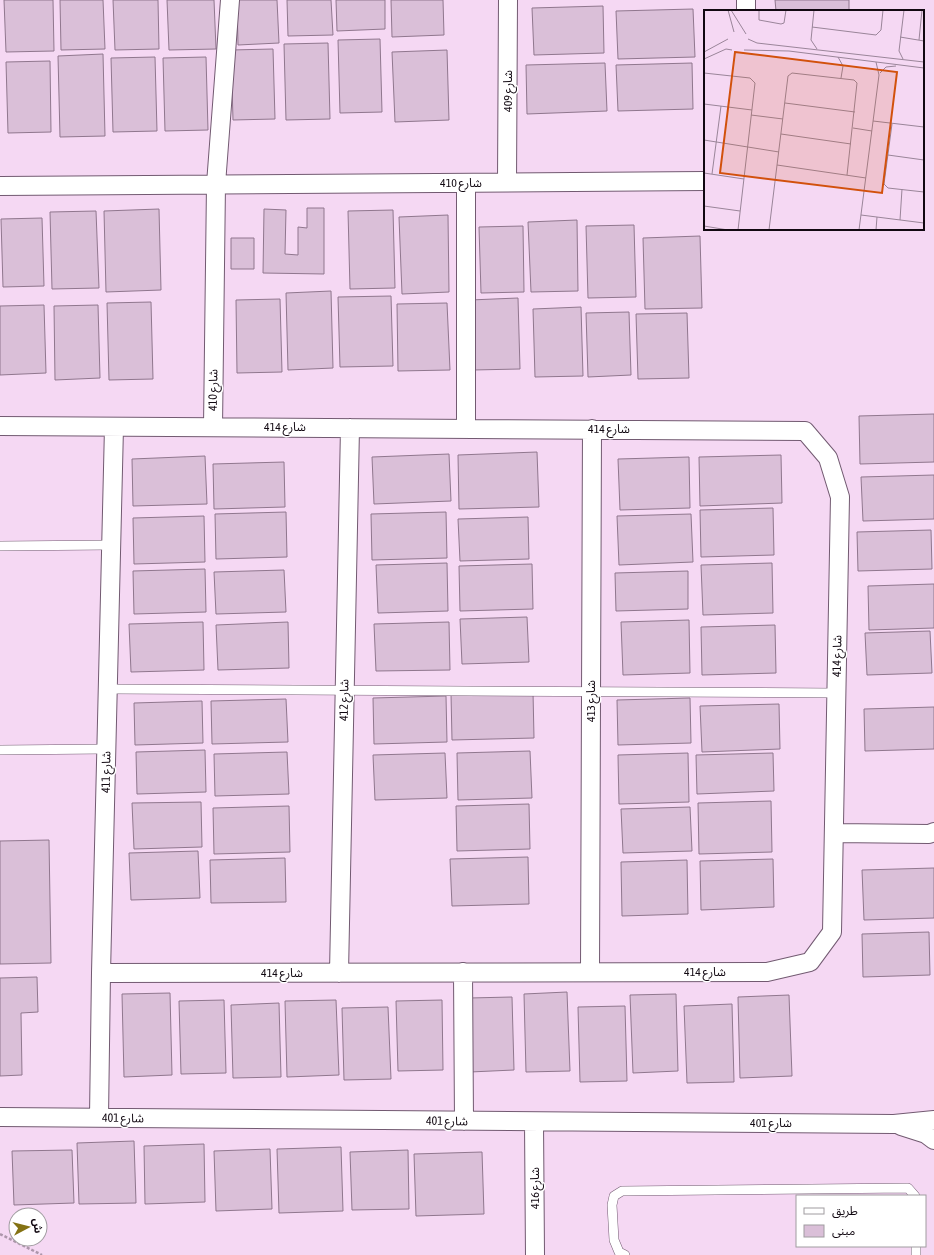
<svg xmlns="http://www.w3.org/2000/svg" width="934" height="1255" viewBox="0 0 934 1255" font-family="'Asap Condensed','Noto Sans Arabic',sans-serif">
	<rect width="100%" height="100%" fill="#f5d8f3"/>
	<!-- building -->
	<path fill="#dabfd8" stroke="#90778e" d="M4 0H53L54 51 6 52Z
		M60 0H103L105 49 61 50Z
		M113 0H158L159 49 115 50Z
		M167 0H214L216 49 169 50Z
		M237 0H277L279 43 238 45Z
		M287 0H331L333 35 288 36Z
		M336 0H385V29L337 31Z
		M391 0H443L444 35 392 37Z
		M775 0H849V11H776Z
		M603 6 604 53 534 55 532 8Z
		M693 9 695 57 618 59 616 11Z
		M380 39 382 112 340 113 338 40Z
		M328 43 330 119 286 120 284 44Z
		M273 49 275 119 233 120 231 50Z
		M447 50 449 120 395 122 392 52Z
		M103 54 105 136 60 137 58 56Z
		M155 57 157 131 113 132 111 58Z
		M206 57 208 130 165 131 163 58Z
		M50 61 51 132 8 133 6 62Z
		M605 63 607 111 527 114 526 65Z
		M692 63 693 109 618 111 616 65Z
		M307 208H324V274L263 273 264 209 286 210 285 254 298 255V227L307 228Z
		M159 209 161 290 106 292 104 211Z
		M393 210 395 288 350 289 348 211Z
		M96 211 99 288 52 289 50 212Z
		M448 215 449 292 402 294 399 217Z
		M42 218 44 286 3 287 1 219Z
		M577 220 578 291 531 292 528 222Z
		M634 225 636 297 588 298 586 226Z
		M523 226 524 292 481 293 479 227Z
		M700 236 702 308 645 309 643 238Z
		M231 238H254V269H231Z
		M331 291 333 368 288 370 286 293Z
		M391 296 393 366 340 367 338 297Z
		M518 298 520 369 473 370 470 300Z
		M280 299 282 372 237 373 236 300Z
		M151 302 153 379 109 380 107 303Z
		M447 303 450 370 398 371 397 304Z
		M44 305 46 373 0 375V306Z
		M98 305 100 378 55 380 54 306Z
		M581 307 583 376 535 377 533 309Z
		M629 312 631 375 588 377 586 313Z
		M687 313 689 378 638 379 636 314Z
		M934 414V462L860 464 859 416Z
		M537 452 539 507 459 509 458 455Z
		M449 454 451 501 374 504 372 457Z
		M781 455 782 503 700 506 699 457Z
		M205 456 207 504 133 506 132 459Z
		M689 457 690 508 620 510 618 459Z
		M284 462 285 507 214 509 213 464Z
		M934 475V519L863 521 861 477Z
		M773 508 774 555 701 557 700 510Z
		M286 512 287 557 216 559 215 514Z
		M446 512 447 558 372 560 371 514Z
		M691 514 693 562 619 565 617 516Z
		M204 516 205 562 134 564 133 518Z
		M528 517 529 559 460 561 458 519Z
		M931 530 932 569 858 571 857 532Z
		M447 563 448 611 378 613 376 565Z
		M772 563 773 613 703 615 701 565Z
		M532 564 533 609 460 611 459 566Z
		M205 569 206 612 134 614 133 571Z
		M284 570 286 612 216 614 214 572Z
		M688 571V609L616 611 615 573Z
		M934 584V628L869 630 868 586Z
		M527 617 529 662 462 664 460 619Z
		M689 620 690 673 623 675 621 622Z
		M203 622 204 670 131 672 129 624Z
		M288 622 289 668 218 670 216 625Z
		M449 622 450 670 376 671 374 624Z
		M775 625 776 673 702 675 701 627Z
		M930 631 932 673 867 675 865 633Z
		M533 692 534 738 452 740 451 694Z
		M446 696 447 742 374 744 373 698Z
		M690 698 691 743 618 745 617 700Z
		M286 699 288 742 212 744 211 701Z
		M202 701 203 743 135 745 134 703Z
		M779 704 780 749 702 752 700 706Z
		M934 707V749L865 751 864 709Z
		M205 750 206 792 137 794 136 752Z
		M530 751 532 798 458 800 457 753Z
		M287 752 289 794 215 796 214 754Z
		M445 753 447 798 375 800 373 755Z
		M688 753 689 802 619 804 618 755Z
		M773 753 774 791 697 794 696 755Z
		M771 801 772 852 699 854 698 803Z
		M201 802 202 847 134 849 132 803Z
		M529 804 530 849 457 851 456 806Z
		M289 806 290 852 214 854 213 808Z
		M690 807 692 851 623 853 621 809Z
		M49 840 51 963 0 964V841Z
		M198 851 200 898 131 900 129 853Z
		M528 857 529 904 452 906 450 859Z
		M285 858 286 902 211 903 210 860Z
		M773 859 774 907 701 910 700 861Z
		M687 860 688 914 622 916 621 862Z
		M934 868V918L864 920 862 870Z
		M929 932 930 975 863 977 862 934Z
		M37 977 38 1012 21 1013 22 1075 0 1076V978Z
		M567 992 570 1071 526 1072 524 994Z
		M170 993 172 1075 124 1077 122 994Z
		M676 994 678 1071 633 1073 630 995Z
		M789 995 792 1076 740 1078 738 997Z
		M512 997 514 1070 470 1072 469 998Z
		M224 1000 226 1073 181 1074 179 1001Z
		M336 1000 339 1075 287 1077 285 1001Z
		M442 1000 443 1070 398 1071 396 1001Z
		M279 1003 281 1077 233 1078 231 1005Z
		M732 1004 734 1082 687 1083 684 1006Z
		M625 1006 627 1081 580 1082 578 1007Z
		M388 1007 391 1079 344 1080 342 1008Z
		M134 1141 136 1203 79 1204 77 1143Z
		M204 1144 205 1202 145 1204 144 1146Z
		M341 1147 343 1211 279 1213 277 1149Z
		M270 1149 272 1209 216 1211 214 1151Z
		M72 1150 74 1203 14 1205 12 1151Z
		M408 1150 409 1209 352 1210 350 1152Z
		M482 1152 484 1214 416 1216 414 1154Z"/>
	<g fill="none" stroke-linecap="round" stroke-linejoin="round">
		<!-- lane casing -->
		<g stroke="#725a71" stroke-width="10">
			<path id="lane" d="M0 546 111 545
				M107 689 836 693
				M0 750 106 749
				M916 1246V1255
				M625 1255 619 1252 614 1240 612 1205 614 1196 622 1191 908 1188 915 1196"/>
		</g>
		<!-- street casing -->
		<g stroke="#725a71" stroke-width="20">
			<path id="street" d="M746 0V11
				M507 182 508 0
				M0 186 705 181
				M0 426 805 431 828 458 840 497 832 932 810 962 767 972 101 973
				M213 427 216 184 230 0
				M466 428V183
				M834 833 929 834 934 832
				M463 972 464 1121
				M590 972 592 429
				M339 973 350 428
				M0 1117 894 1124 934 1120
				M99 1117 101 973 114 427
				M534 1122 535 1255
				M901 1126 926 1134 934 1140"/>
		</g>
		<!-- path -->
		<path stroke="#ad96ab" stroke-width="2.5" stroke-dasharray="3 2" stroke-linecap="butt" d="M0 1234 42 1255"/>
		<!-- lane -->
		<use href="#lane" stroke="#fff" stroke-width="9"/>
		<!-- street -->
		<use href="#street" stroke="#fff" stroke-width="18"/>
	</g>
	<g text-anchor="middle" stroke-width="3" stroke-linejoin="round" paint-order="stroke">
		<!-- street labels -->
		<g font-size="12" fill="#110811" stroke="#fff">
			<text transform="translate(508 91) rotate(-90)" y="4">شارع 409</text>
			<text x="461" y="187">شارع 410</text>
			<text transform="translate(213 390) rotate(-89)" y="4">شارع 410</text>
			<text x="285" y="431">شارع 414</text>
			<text x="609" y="433">شارع 414</text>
			<text transform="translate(837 656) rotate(-89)" y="4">شارع 414</text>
			<text transform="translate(344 700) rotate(-89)" y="4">شارع 412</text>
			<text transform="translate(591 701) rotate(-90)" y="4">شارع 413</text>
			<text transform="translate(106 772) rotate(-89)" y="4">شارع 411</text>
			<text x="705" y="976">شارع 414</text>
			<text x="282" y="977">شارع 414</text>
			<text transform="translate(123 1118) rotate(1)" y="4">شارع 401</text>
			<text transform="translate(447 1121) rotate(1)" y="4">شارع 401</text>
			<text x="771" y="1127">شارع 401</text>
			<text transform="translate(535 1188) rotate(-90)" y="4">شارع 416</text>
		</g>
	</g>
	<!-- overview -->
	<g transform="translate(704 10)">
		<rect width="220" height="220" fill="#f5d8f3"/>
		<path fill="none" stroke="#9a8599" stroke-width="1" d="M24 0 30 22M27 0 42 24M55 0V10L77 14 80 13 82 0M110 0 107 30 113 39M108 17 172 25 177 20 179 0M196 27 220 31M44 29 53 33 220 52M215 30 218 0M40 40 85 41 220 58M0 42 24 29M134 47 139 56 137 68M0 49 22 39 28 40M199 49 195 41 200 0M0 63 46 68 51 73 34 220M176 63 182 57 192 56M81 93 151 102M0 94 48 100M47 105 79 109M169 111 220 117M188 114 180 174 184 178 220 182M149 118 168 121M77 124 147 134M0 130 75 142M184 145 220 150M73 155 162 168M0 163 40 169M8 164 17 96M0 196 36 201M157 205 220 213M196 210 198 179M0 216 24 220M65 220 84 66 88 63 150 70 153 73 143 165M155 220 175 65 172 52M172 220 173 207"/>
		<path fill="#d2510c" fill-opacity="0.15" stroke="#d2510c" stroke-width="2" d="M31 42 193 62 178 183 16 163Z"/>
		<rect width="220" height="220" fill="none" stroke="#110811" stroke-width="2"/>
	</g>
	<!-- legend -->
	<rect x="796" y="1195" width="130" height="52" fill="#ffffff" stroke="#a09ca0"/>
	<rect x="804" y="1208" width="20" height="6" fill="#ffffff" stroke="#a09ca0"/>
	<text x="832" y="1215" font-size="12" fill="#110811">طريق</text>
	<rect x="804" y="1225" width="20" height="12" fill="#dabfd8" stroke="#a09ca0"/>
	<text x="832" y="1235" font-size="12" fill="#110811">مبنى</text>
	<!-- north arrow -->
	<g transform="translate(28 1227) rotate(83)"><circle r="19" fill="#ffffff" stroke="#a09ca0"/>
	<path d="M0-3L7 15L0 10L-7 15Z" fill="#847213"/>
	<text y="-6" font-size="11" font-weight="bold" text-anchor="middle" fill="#110811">ش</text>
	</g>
</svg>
